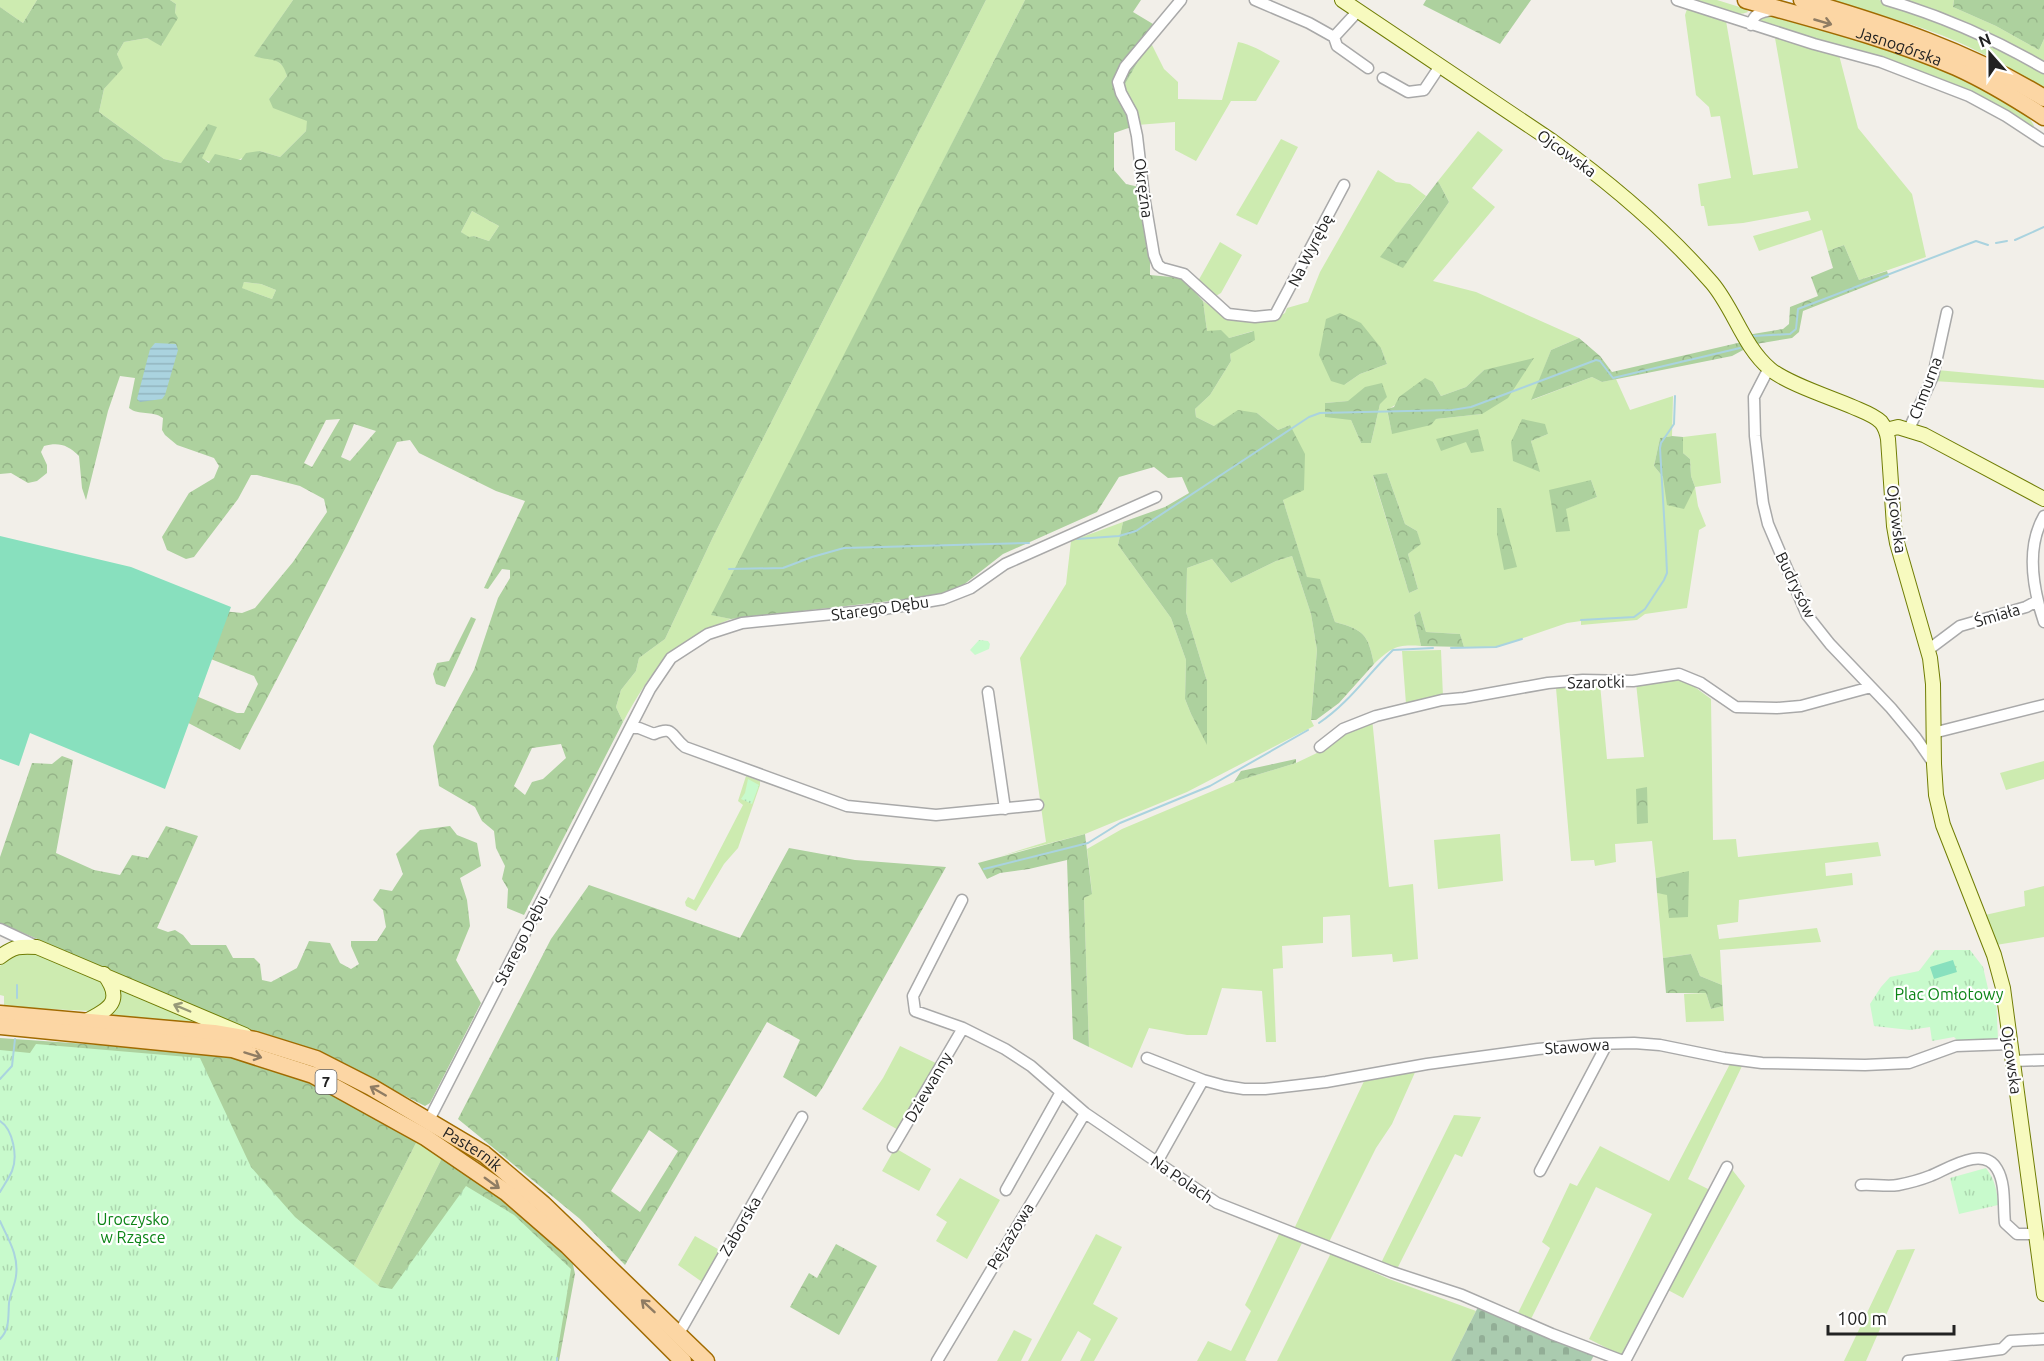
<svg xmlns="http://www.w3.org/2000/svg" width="2044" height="1361" viewBox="0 0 2044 1361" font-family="Ubuntu,sans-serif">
	<defs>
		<pattern id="forest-crowns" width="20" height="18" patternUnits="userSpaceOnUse" patternTransform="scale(1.5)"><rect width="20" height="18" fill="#add19e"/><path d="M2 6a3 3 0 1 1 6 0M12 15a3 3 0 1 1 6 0" fill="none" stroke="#95b388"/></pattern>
		<pattern id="cemetery-stones" width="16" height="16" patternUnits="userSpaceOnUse" patternTransform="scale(1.5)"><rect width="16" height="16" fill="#aacbaf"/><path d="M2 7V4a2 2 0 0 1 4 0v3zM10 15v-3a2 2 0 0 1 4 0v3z" fill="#92ae96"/></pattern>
		<pattern id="park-tufts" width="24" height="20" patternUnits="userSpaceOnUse" patternTransform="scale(1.5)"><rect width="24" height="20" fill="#c8facc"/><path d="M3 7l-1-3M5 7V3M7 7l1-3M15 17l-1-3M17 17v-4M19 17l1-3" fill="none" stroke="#acd6af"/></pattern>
		<pattern id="water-rules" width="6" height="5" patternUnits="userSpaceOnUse" patternTransform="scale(1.5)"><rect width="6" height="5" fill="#aad3df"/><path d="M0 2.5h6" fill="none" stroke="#92b5bf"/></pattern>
	</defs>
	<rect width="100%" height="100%" fill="#f2efe9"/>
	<!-- grass -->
	<path fill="#cdebb0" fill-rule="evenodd" d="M0 0H37L23 23 0 7Z
		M170 0H293L255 55 260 58H274L285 68 287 76 269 99 308 121 306 131 280 157 260 151C243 159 219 169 201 158L181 163 164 159 99 112 104 89 122 68 117 54 124 42 147 38 162 45 175 13 176 4Z
		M986 0H1025L712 615 731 619C672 641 652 669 623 722L616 707 621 690 636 671 639 658 665 639 713 537Z
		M1690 0H1717L1746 9 1748 12C1732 19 1706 5 1690 0Z
		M1830 0H1879L1911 9 1950 24 2044 71V89C2016 72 1988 55 1958 42 1917 24 1873 13 1830 0Z
		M1898 0H1954L1953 7 1996 26 2039 50 2044 39V63Z
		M1687 9 1726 21 1753 175 1798 168 1775 38 1839 55 1858 128 1912 194 1926 257 1859 280 1844 245 1828 251 1822 230 1759 251 1753 236 1811 220 1808 211 1743 223 1708 226 1704 206H1701L1698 184 1731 178 1720 116 1711 117 1709 107 1696 95 1685 15Z
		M1769 16C1850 39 1938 59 2010 105 2019 111 2030 116 2034 126L2031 127 1970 93 1757 23V17Z
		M1238 42C1254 45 1266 54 1280 61L1256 101H1231L1196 161 1175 150V122L1137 125 1124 86 1140 58 1152 45 1164 69 1178 82V99L1222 100Z
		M1478 131 1503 150 1472 188 1495 207 1433 281 1476 292 1579 338 1551 350 1532 400 1592 377 1602 382 1616 379 1630 410 1673 396 1672 436 1660 438 1654 466 1663 477 1695 487 1691 476 1690 459 1683 453V437L1716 433 1721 483 1695 487 1698 506 1706 526 1699 530 1687 608 1645 614 1637 620 1581 625V621L1567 623 1497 647H1464L1460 634 1426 632 1420 611 1414 615 1421 646C1396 644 1391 648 1374 664 1368 634 1364 630 1335 622L1320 580 1307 578 1283 500 1290 425 1278 430 1257 413 1214 426 1196 417 1195 409 1210 395 1231 361 1230 354 1253 331 1229 338 1207 331 1203 301 1228 318 1274 319 1285 313 1287 308 1308 302 1320 272 1378 170 1396 182 1410 184 1426 196 1381 257 1403 267 1449 202 1438 181ZM1381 348 1387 364 1360 374 1344 385ZM1484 370 1482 414 1436 419 1392 433 1387 410 1433 382 1441 396 1466 387ZM1348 401 1380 404 1371 443H1361L1351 420 1325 403ZM1522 419 1548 434 1531 441 1539 471ZM1387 473 1405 524 1417 531 1420 544 1408 554 1418 589 1409 593 1373 476ZM1591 480 1597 497 1565 509Z
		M1281 139 1298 147 1257 225 1236 215Z
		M472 211 499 226 489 241 474 236 469 238 461 232Z
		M1220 242 1242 255 1221 293 1214 297 1197 283Z
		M244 282 261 284 276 290 272 299 241 288Z
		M1937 370 2044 380V388L1933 381Z
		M1123 522 1118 545 1171 618 1186 660 1185 699 1191 714 1207 744V681L1186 612 1187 568 1212 559 1231 583 1276 561 1292 556 1311 614 1317 650 1311 720 1314 726 1187 792 1085 834 1001 856 1046 842 1020 658 1066 584 1071 541Z
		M1441 650 1443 697 1406 704 1402 651Z
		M1674 678 1688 682 1711 699 1713 840 1736 839 1738 857 1878 842 1881 856 1825 863 1826 876 1852 873 1853 885 1739 900 1738 922 1717 925 1719 939 1817 928 1821 942 1720 950 1722 985 1700 976 1691 954 1663 958 1657 893 1667 894 1689 872 1656 878 1652 841 1615 844 1616 862 1595 866 1594 860 1571 861 1556 688 1600 684 1607 759 1644 757 1636 683Z
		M1372 718 1389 887 1413 884 1418 959 1393 962 1392 954 1352 957 1350 915 1323 917V943L1282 946 1283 968 1273 969 1276 1042H1266L1262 991 1222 988 1207 1035H1187L1149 1028 1132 1068 1089 1047 1084 898 1092 893 1087 849 1122 829 1234 782 1296 763 1319 752 1333 741Z
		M2044 761V779L2006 790 2000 773Z
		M746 776 760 781V785L738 848 724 864 696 911 686 906 685 902 688 897 694 900 743 805 738 801Z
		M1500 834 1503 881 1438 889 1434 840Z
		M2044 886V937L1996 945 1985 915 2025 906 2024 891Z
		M32 951 103 982 109 994 104 1006 91 1011 4 1007V996L0 995V966L12 956Z
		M119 986 212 1026 108 1017Z
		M1706 993 1711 1009 1723 1006 1724 1021 1686 1022 1684 994Z
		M900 1046 938 1064 900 1131 862 1109 883 1078Z
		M1731 1062 1743 1064 1688 1179 1710 1190 1730 1167 1745 1186 1683 1298 1666 1289 1630 1360 1589 1339 1652 1214 1596 1187 1531 1319 1517 1315 1550 1248 1542 1242 1570 1183 1577 1186 1600 1146 1669 1181Z
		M1417 1068 1392 1124 1376 1148 1328 1244 1294 1229 1365 1079Z
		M1454 1115 1481 1117 1462 1157 1455 1154 1397 1269 1381 1263Z
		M417 1141 443 1156 340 1361H305Z
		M895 1148 931 1169 919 1191 882 1171Z
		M960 1178 1000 1200 967 1259 936 1241 947 1222 936 1215Z
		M1281 1230 1303 1241 1245 1360 1247 1361H1197L1208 1341 1231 1351 1251 1311 1245 1305Z
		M1096 1234 1122 1247 1093 1304 1118 1318 1094 1361H1080L1091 1339 1078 1331 1061 1361H1028Z
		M695 1236 723 1252 705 1284 678 1265Z
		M1915 1249 1866 1361H1844L1897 1250Z
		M1331 1253 1389 1279 1476 1311 1451 1361H1277Z
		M1014 1330 1032 1339 1021 1361H997Z"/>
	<!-- forest -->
	<path fill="url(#forest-crowns)" fill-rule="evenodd" d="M37 0H170L176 4 175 13 178 18 161 46 147 38 124 42 117 54 123 68 104 89 99 112 164 159 181 163 208 124 217 127 202 158 209 163 215 154 241 160 246 153 260 151 280 157 306 131 307 121 273 108 269 99 287 76C281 55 270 62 254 56L293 0H986L713 537 665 639 639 658 636 671 621 690 616 707 623 722 524 915 507 908 508 889 502 879 505 866 496 848 494 831 482 821 475 807 439 786 433 746 474 670 498 598 510 578V570L502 569 488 589 484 588 525 501 496 491 419 453 410 440 397 442 348 543 240 750 173 715 184 691 237 713H244L258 684 254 676 198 654 222 611 242 613 255 608 293 562 327 512 324 499 300 486 257 475H251L238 499 194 557 186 559 167 550 162 537 189 493 214 478 219 466 214 458 177 445 165 435 162 430 163 418C152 410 139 416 129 408L135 378 120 376 108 411 86 500 82 488 79 456C68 445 59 442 44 446L41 452 47 465V473L37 481 28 483 11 473 0 474V7L23 23ZM472 211 499 226 489 241 474 236 469 237 461 232ZM244 282 261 284 276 290 272 299 242 288ZM340 419 312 467 304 463 326 420ZM354 424 376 431 350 461 341 457ZM561 744 566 758 543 779 532 782 525 795 514 786 532 748Z
		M1025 0H1141L1133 12 1153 24 1152 45 1140 58 1124 86 1135 106 1137 125 1114 133V170L1126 184 1139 187 1150 255V275L1182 278 1203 301 1207 331 1221 330 1229 338 1254 331 1255 340 1230 354 1231 361 1210 395 1195 409 1196 417 1214 426 1238 410 1257 413 1278 430 1290 425 1305 454 1304 490 1283 500 1307 577 1320 579 1335 622C1364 630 1368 634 1374 664L1339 703 1316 720H1311L1317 650 1311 614 1292 556 1276 561 1231 583 1212 559 1187 568 1186 612 1207 681V745L1191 714 1185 699 1186 660 1171 618 1118 545 1123 522 1165 507 1189 493 1182 477 1168 478 1154 467 1119 477 1097 512 1003 554 962 586 935 596 731 619 711 615Z
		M1426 0H1531L1500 44 1423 5Z
		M1954 0H2044V39L2039 50 1996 26 1953 7Z
		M1438 181 1449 202 1403 268 1380 257Z
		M1844 245 1859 280 1887 271 1889 277 1803 311 1799 332 1792 338 1756 344 1747 335 1783 329 1789 324 1790 307 1818 296 1811 277 1833 268 1828 251Z
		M1340 313 1361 323 1381 348 1387 364 1360 374 1344 385 1331 381 1319 355 1326 319Z
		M1579 338 1600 356 1612 372 1742 342 1745 349 1732 356 1602 382 1592 377 1531 400 1551 350Z
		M1534 358 1508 398 1482 414 1436 419 1431 425 1392 434 1387 409 1394 407 1399 397 1425 378 1433 382 1441 396 1466 387 1484 370Z
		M1382 383 1387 397 1380 404 1371 443H1361L1351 420 1325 417V403L1348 401 1365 387Z
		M1522 419 1545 424 1548 434 1531 441 1540 472 1513 461 1511 442Z
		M1478 429 1484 451 1471 453 1466 442 1441 451 1436 439Z
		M1672 436 1683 437V453L1690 459 1691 476 1695 487 1684 509 1667 505 1663 477 1654 466 1660 438Z
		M1387 473 1405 524 1417 531 1421 544 1408 554 1418 589 1409 593 1373 475Z
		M1591 480 1597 497 1566 509 1570 531 1556 532 1549 490Z
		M1497 508H1501L1517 567 1504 570 1497 534Z
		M1420 611 1426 632 1460 634 1464 647 1421 646 1414 615Z
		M471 617 476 619 445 687 436 684 433 674 437 663 449 661Z
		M62 756 73 760 56 853 94 870 120 875 132 855 148 858 166 826 198 836 157 928 168 932 175 930 183 935 191 945H226L233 958H254L260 964 262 980 271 982 297 968 309 941 330 943 340 963 351 969 359 964 351 946V941H377L386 927 383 910 373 900 380 889 392 891 403 874 396 854 420 830 450 826 457 835 477 843 481 866 460 878 467 900 470 926 456 960 481 1003 430 1103 425 1106 327 1057 248 1029 0 923V857L32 763 52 764Z
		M1296 759V763L1234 782 1241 771Z
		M1647 787 1648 823 1637 824 1636 789Z
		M1085 834 1092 894 1084 898 1089 1047 1073 1039 1067 860 1029 869 1000 873 987 879 978 863Z
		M789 848 855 860 946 867 823 1087 816 1097 783 1077 800 1040 767 1022 625 1265 580 1219 458 1119 551 939 589 885 740 938ZM649 1130 678 1151 640 1212 611 1191Z
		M1689 871 1688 917 1669 918 1667 895 1657 893 1656 878Z
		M1691 954 1700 976 1722 985 1723 1006 1711 1009 1706 993H1666L1663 958Z
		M0 1038 202 1052 243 1058 290 1074 342 1097 417 1141 305 1361H0Z
		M443 1156 534 1221 572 1260 575 1274 559 1361H340Z
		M836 1244 877 1266 839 1335 790 1307 809 1273 817 1278Z"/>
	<!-- cemetery -->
	<path fill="url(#cemetery-stones)" d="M1478 1307 1594 1355 1591 1361H1451Z"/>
	<!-- park -->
	<path fill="url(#park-tufts)" d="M979 640 988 641 990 644 989 649 975 655 970 650Z
		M748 779 759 785 752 804 741 799 745 793Z
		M1935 950H1970L1983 967 1990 997 1996 996 1998 1039 1958 1041 1954 1037 1932 1041 1930 1027 1910 1030 1874 1026 1870 1004 1881 987 1890 977 1919 971Z
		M36 1044 200 1058 251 1167 295 1217 380 1287 392 1289 466 1186 514 1215 571 1269 556 1361H0V1050L30 1053Z
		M1986 1168C1995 1180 1997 1190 1998 1205L1959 1214 1950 1178Z"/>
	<!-- pitch -->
	<path fill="#88e0be" d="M0 536 131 567 231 607 165 789 30 733 19 766 0 759Z
		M1953 960 1957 972 1934 979 1930 967Z"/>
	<!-- water -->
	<path fill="url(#water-rules)" d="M155 343 176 344 178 350 165 395 162 399 140 402 137 399 150 349Z"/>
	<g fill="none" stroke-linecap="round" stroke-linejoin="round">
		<!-- stream -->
		<path stroke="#aad3df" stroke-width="2" d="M2015 240 2044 227
			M1996 243 2007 241
			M1753 336 1790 334 1796 329 1798 309 1976 241 1988 245
			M1077 539 1119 536 1136 531 1309 417 1320 413 1452 410 1471 407 1596 360 1600 361 1613 378 1740 348
			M729 569 783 568 812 557 844 548 1029 543
			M1581 620 1634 617 1645 609 1664 580 1667 573 1666 550 1660 448 1661 443 1674 424 1675 396
			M1451 648 1496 647 1522 639
			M1319 723C1349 703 1368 674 1393 650L1433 648
			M984 869 1088 843 1120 823 1210 786 1308 730
			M17 985V998
			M0 1079 12 1066 15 1039
			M0 1121C13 1129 18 1157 12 1171 9 1178 4 1185 0 1192
			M0 1221C8 1239 19 1255 16 1276 15 1285 10 1294 9 1303 8 1317 10 1329 0 1339
			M557 1361V1358"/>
		<!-- street casing -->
		<g stroke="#a9a9a9" stroke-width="13">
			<path id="street" d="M1181 0 1125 67 1118 82 1121 93 1132 113 1137 136 1144 196 1154 255 1158 265 1162 268 1184 274 1228 314 1255 317 1275 315 1344 185
				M1255 0 1309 23 1334 37 1358 11
				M1677 0 1814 44 1881 62 1969 96 2006 116 2044 141
				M1887 0C1942 16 1994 39 2044 68
				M1751 25C1754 13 1761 12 1773 10
				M1334 37 1337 46 1368 68
				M1383 78 1408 92 1424 90 1440 66
				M1769 368 1754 397 1755 436 1763 503 1768 524 1785 564 1807 615 1830 644 1891 708 1916 738 1934 764
				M1909 429 1933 376 1947 312
				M2044 516C2026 547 2033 589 2044 622
				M1928 650 1960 626 2026 607 2037 601
				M988 692 1005 809
				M631 728H639L654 734C674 725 671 736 685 747L847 806 936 815 1038 805
				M1933 733 2044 705
				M1320 747 1343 729 1376 716 1442 700 1464 698 1548 683 1583 680 1633 681 1679 674 1701 683 1736 707 1777 708 1801 706 1871 687
				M962 900 913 996 915 1011 963 1028 1005 1049 1031 1066 1085 1113 1217 1203 1392 1272 1462 1295 1552 1334 1623 1361
				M0 929 34 945
				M1147 1058 1203 1080 1225 1086 1244 1089H1265L1326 1082 1427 1064 1538 1049 1594 1044 1634 1043 1660 1045 1724 1058 1762 1063 1865 1065 1909 1063 1956 1046 2010 1044
				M2012 1061 2044 1060
				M429 1120 650 689 671 658 708 634 742 623 884 609 943 599 971 588 1005 564 1156 497
				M893 1147 963 1028
				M1157 1162 1203 1080
				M1540 1171 1607 1044
				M1861 1185C1873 1184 1887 1187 1898 1185 1908 1183 1920 1180 1930 1176 1948 1169 1983 1145 1997 1169 2006 1184 2003 1206 2005 1223L2017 1234H2035
				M1006 1190 1061 1092
				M678 1335 802 1117
				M937 1361 1085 1113
				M1625 1361 1727 1167
				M1908 1361 2002 1349 2010 1341 2044 1339"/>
		</g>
		<!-- secondary casing -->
		<g stroke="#707d05" stroke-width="16">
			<path id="secondary" d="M1342 0 1552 141C1609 182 1665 229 1712 283 1734 309 1743 346 1770 369 1786 383 1832 398 1853 407 1862 411 1874 415 1881 422 1885 427 1887 433 1888 439L1894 526 1897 543 1930 658 1933 684 1934 764 1936 795 1943 825 1994 955 2003 988 2044 1294
				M1886 430 1898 427 1924 435 2044 499
				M0 957C14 946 20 946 37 947L245 1035
				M84 1022C108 1010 125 1002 104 974"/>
		</g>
		<!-- primary casing -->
		<g stroke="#a06b00" stroke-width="19">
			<g id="primary">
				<path id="s1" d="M1746 0C1817 20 1889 38 1956 67 1987 81 2015 98 2044 117"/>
				<path d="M1802 0C1887 25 1968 51 2044 98"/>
				<path id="s2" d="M0 1014 214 1033 255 1040 316 1059 371 1087 484 1154 543 1204 706 1361"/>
				<path d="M0 1026 232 1049 313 1075 425 1137 507 1193 568 1246 683 1361"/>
			</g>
		</g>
		<!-- street -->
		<use href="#street" stroke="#fff" stroke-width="10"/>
		<!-- secondary -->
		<use href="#secondary" stroke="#f7fabf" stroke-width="14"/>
		<!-- primary -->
		<use href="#primary" stroke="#fcd6a4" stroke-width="16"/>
	</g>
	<!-- one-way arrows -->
	<defs><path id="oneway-shaft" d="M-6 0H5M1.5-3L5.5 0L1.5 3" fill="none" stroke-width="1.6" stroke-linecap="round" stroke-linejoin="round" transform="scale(1.5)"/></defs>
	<g stroke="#8f7c63">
		<use href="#oneway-shaft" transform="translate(1823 22) rotate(16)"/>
		<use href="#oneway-shaft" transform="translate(253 1055) rotate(17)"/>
		<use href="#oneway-shaft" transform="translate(378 1091) rotate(-150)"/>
		<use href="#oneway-shaft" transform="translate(492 1183) rotate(36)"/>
		<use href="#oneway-shaft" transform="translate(648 1306) rotate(-137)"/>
	</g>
	<use stroke="#979978" href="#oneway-shaft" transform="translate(182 1008) rotate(-157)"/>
	<g text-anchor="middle" stroke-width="4.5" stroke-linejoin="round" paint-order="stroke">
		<!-- shield labels -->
		<rect fill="#fff" stroke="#646464" stroke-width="1.5" x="315.5" y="1070" width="21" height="24" rx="4.5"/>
		<g font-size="15" font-weight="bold" fill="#222">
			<text x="326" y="1087">7</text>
		</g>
		<!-- street labels -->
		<g font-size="16" fill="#222" stroke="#fff">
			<text dy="6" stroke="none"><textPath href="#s1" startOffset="160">Jasnogórska</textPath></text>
			<text transform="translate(1567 153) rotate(36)" y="6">Ojcowska</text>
			<text transform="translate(1144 188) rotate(82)" y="6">Okrężna</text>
			<text transform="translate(1310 250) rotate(-63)" y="6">Na Wyrębę</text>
			<text transform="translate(1925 388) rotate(-69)" y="6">Chmurna</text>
			<text transform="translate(1897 519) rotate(83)" y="6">Ojcowska</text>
			<text transform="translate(1796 585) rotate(64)" y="6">Budrysów</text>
			<text transform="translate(880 608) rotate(-8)" y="6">Starego Dębu</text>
			<text transform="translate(1997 615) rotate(-16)" y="6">Śmiała</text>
			<text transform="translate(1596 682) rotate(-1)" y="6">Szarotki</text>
			<text transform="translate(521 940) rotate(-63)" y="6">Starego Dębu</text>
			<text transform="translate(1577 1046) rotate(-4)" y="6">Stawowa</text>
			<text transform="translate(2012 1060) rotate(82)" y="6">Ojcowska</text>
			<text transform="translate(928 1087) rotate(-60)" y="6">Dziewanny</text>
			<text dy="6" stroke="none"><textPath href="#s2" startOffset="501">Pasternik</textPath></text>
			<text transform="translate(1182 1179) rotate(34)" y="6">Na Polach</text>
			<text transform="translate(740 1226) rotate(-60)" y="6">Zaborska</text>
			<text transform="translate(1010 1236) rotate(-59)" y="6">Pejzażowa</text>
		</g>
		<!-- park labels -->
		<g font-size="16" fill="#0c8416" stroke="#fff">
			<text x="1949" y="1000">Plac Omłotowy</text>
			<text x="133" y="1225">Uroczysko<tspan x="133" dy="18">w Rząsce</tspan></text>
		</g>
	</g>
	<!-- north arrow -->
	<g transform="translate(1990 54) rotate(339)" stroke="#ffffff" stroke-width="4.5" paint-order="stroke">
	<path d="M0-4.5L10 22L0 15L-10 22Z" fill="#222222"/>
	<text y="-9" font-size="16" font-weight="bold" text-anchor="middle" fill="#222222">N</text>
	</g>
	<!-- scale -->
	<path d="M1828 1325v9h126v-9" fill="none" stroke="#222222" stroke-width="3"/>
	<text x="1837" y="1325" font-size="18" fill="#222222" stroke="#ffffff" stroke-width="4.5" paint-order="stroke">100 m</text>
</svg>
